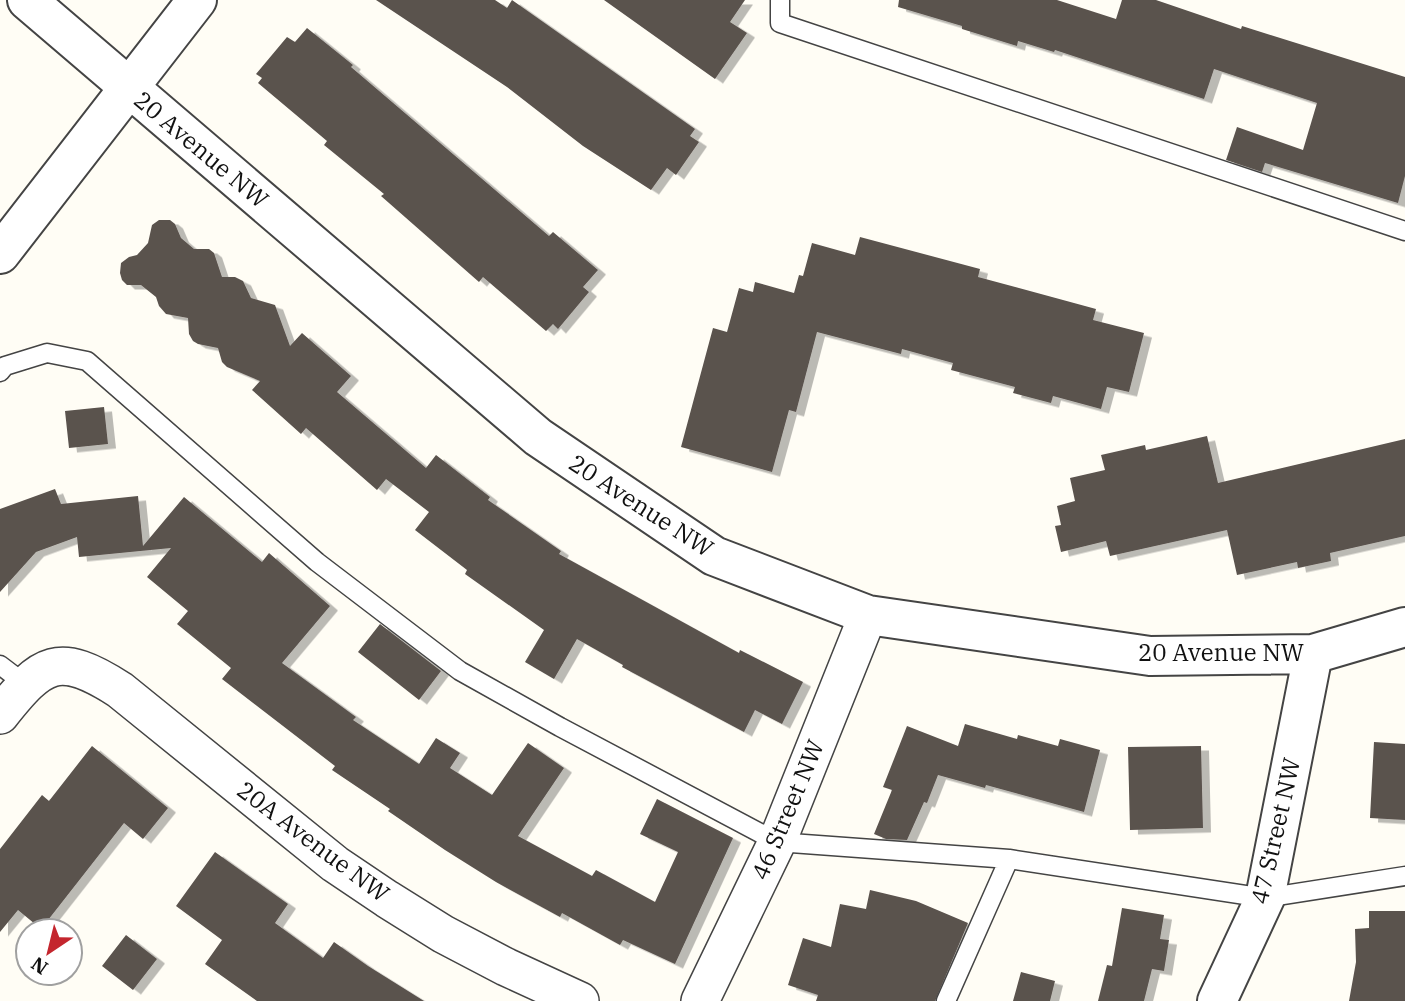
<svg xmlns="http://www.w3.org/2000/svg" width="1405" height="1001" viewBox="0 0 1405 1001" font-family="'IBM Plex Serif',serif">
	<defs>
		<filter id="shadow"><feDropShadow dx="8" dy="4.5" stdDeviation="0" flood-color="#0004"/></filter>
	</defs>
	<rect width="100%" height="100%" fill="#fffdf5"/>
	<!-- building -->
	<path fill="#5a524d" filter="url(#shadow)" d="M376 0H495L507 8 512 0 695 129 690 136 699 142 676 175 667 168 651 190 583 146 507 87Z
		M604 0H745L730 22 747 33 715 79Z
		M899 0H1057L1116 19 1122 0H1156L1241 29 1242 26 1405 77V176L1398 203 1265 163 1262 172 1226 160 1237 127 1303 150 1317 103 1214 69 1204 99 1055 50 1054 52 1018 41 1017 46 962 29V26L898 7Z
		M307 28 353 65 351 67 549 236 553 232 598 270 583 287 589 292 558 329 553 324 546 331 483 277 479 282 381 196 384 194 324 145 327 141 258 83 262 78 256 74 287 37 295 42Z
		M159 220H170L175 224 181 238 194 249H209L214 253 222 277H235L243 281 251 298 275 305 290 346 302 333 351 376 337 392 426 468 436 455 490 497 488 500 561 551 559 554 739 653 740 650 803 682 782 724 755 710 744 732 622 667 623 665 577 639 554 679 525 662 544 630 465 574 467 570 415 530 429 512 386 479 377 490 306 428 301 434 252 390 260 381 227 367 222 362 218 348 198 344 193 341 189 334 188 318 166 314 159 306 156 297 141 285H127L122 280 120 273 121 263 129 257 137 255 148 243 152 225Z
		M860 237 980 269 978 277 1096 309 1093 320 1144 333 1129 392 1107 387 1101 409 1053 396 1051 403 1013 393 1015 387 951 370 953 363 902 349 901 354 817 332 796 412 789 410 772 472 681 447 713 328 727 332 739 288 753 292 755 282 794 293 799 275 803 276 812 243 855 255Z
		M104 407 108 444 69 448 65 411Z
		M1207 436 1218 483 1405 439V536L1330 553 1331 561 1298 568 1297 562 1237 575 1227 530 1110 556 1106 541 1061 552 1055 526 1061 525 1057 506 1075 501 1070 478 1105 470 1101 455 1145 445 1146 450Z
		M55 489 61 504 138 496 143 546 184 497 262 562 269 553 330 606 282 663 356 717 353 720 419 764 436 738 460 753 450 768 492 795 528 743 564 768 518 836 592 876 596 870 655 902 678 852 640 834 657 799 733 838 675 964 623 940 620 945 562 913 560 917 496 882 445 850 388 811 390 809 332 770 335 766 222 679 231 668 177 624 188 611 147 577 171 548 79 557 77 537 36 552 0 592V509Z
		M380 624 441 671 419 700 358 652Z
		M965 724 1017 739 1018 735 1058 746 1060 739 1100 750 1084 812 986 785 985 788 938 775 927 803 924 802 907 840 886 839 874 834 892 790 883 787 907 726 958 746Z
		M1374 742 1405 744V820L1370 818Z
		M92 746 168 808 143 839 124 823 41 929 18 910 0 932V849L42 795 49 801Z
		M1201 746 1203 828 1130 830 1128 747Z
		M215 852 288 904 275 923 323 958 334 942 368 966 424 1001H257L205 964 222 940 176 906Z
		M870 890 916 901 968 923 935 1001H816L818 995 788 985 803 938 831 947 840 904 866 909Z
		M1122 908 1164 915 1160 939 1169 940 1164 971 1152 969 1144 1001H1098L1107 965 1112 966Z
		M1369 911H1405V1001H1349L1356 962 1355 929 1369 928Z
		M126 935 157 959 133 990 102 966Z
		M1021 972 1055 981 1050 1001H1013Z"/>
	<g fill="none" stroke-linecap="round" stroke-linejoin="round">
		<!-- service casing -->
		<g stroke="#444" stroke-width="21">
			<path id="service" d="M780 0V23L1405 231
				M0 372 5 366 47 353 87 361 317 562 460 671 560 727 777 842 1009 859 1265 898 1405 876
				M0 665 25 684
				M946 1001 1009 859"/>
		</g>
		<!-- minor casing -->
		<g stroke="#444" stroke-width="40">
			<path id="minor" d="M0 715C42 662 58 650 120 690L335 864 387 899 443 934 506 967 580 1001
				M700 1001 777 842 868 615"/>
		</g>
		<!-- tertiary casing -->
		<g stroke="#444" stroke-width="42">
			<path id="tertiary" d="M27 0 538 437 714 556 868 615 1150 656 1313 654 1405 627
				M0 254 197 0
				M1217 1001 1265 898 1313 654"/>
		</g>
		<!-- service -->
		<use href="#service" stroke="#fff" stroke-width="18"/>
		<!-- minor -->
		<use href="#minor" stroke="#fff" stroke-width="37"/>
		<!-- tertiary -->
		<use href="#tertiary" stroke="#fff" stroke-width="38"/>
	</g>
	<g text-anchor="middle" stroke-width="7" stroke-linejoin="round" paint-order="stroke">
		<!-- street labels -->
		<g font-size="24" fill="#111" stroke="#fff">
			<text transform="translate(201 150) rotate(40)" y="8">20 Avenue NW</text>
			<text transform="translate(641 506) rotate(33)" y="8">20 Avenue NW</text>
			<text x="1221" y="661">20 Avenue NW</text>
			<text transform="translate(788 810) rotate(-67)" y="8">46 Street NW</text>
			<text transform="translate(1276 831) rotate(-77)" y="8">47 Street NW</text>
			<text transform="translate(313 842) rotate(37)" y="8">20A Avenue NW</text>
		</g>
	</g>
	<!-- north arrow -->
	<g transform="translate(49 952) rotate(215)"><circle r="33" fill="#ffffff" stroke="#a0a0a0" stroke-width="2"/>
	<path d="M0-5L12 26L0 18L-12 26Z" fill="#c4262e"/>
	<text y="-10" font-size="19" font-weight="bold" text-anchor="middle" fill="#111111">N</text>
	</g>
</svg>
